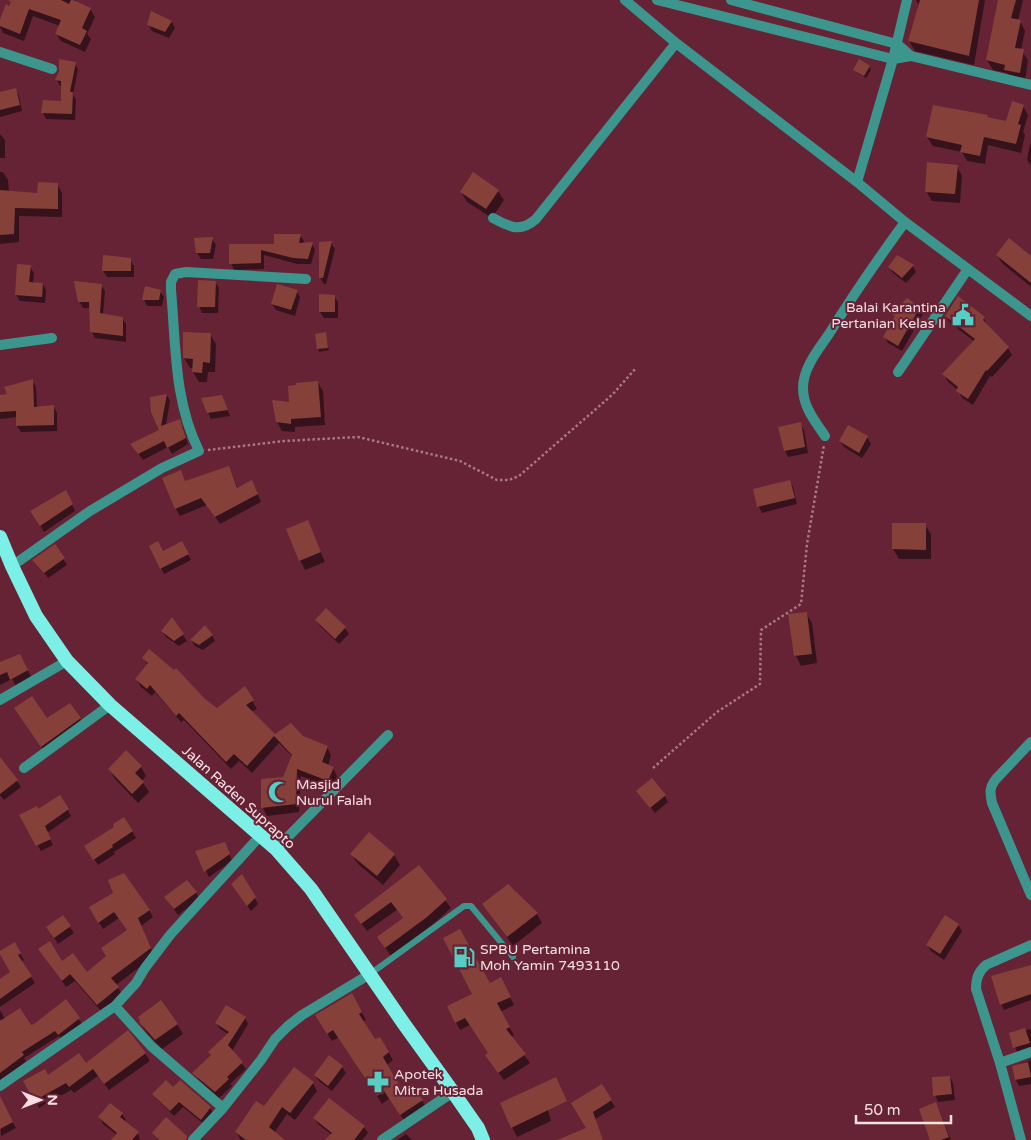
<svg xmlns="http://www.w3.org/2000/svg" width="1031" height="1140" viewBox="0 0 1031 1140" font-family="'Varela Round',sans-serif">
	<rect width="100%" height="100%" fill="#662335"/>
	<!-- shadow -->
	<path fill="#0007" d="M13 0H75V2L90 9 95 17 87 34 91 39 85 52 61 41 56 34 60 26 33 16 24 41 3 33 0 27V22Z
		M916 0H985L974 65 915 51 909 41 919 6Z
		M1000 0H1023L1018 21H1020L1025 31 1021 50 1028 60 1025 82 1011 80 1007 73 993 70 987 60Z
		M152 12 172 22 175 28 169 38 152 31 148 24Z
		M859 61 870 67 871 70 866 78 854 70Z
		M74 63 78 69 73 95 76 99 75 120 46 119 43 113 62 102V86H60L57 80Z
		M15 89 19 96 22 111 0 117V93Z
		M1023 106 1028 115 1023 132 1025 135 1021 153 988 145 985 164 967 161 962 152 933 146 927 137 987 116 988 118 1007 123Z
		M0 134 5 140V158H0Z
		M1030 144H1031V166L1027 160Z
		M957 166 962 176 960 203 932 201 926 191Z
		M0 172H3L8 180 9 192 39 194 57 184 62 193V217L19 216V242L0 244Z
		M498 191 504 200 492 218 467 202 461 192Z
		M300 235 304 241 303 244H312L315 250 311 264H297L264 255V269L234 270 231 263 230 246 275 245Z
		M212 239 216 245 213 259H201L197 253 195 240Z
		M331 243 335 249 326 284H324L320 278Z
		M997 255 1031 257V287L1003 264Z
		M130 260 134 266V277H107L103 271Z
		M913 266 916 272 906 283 893 273 889 267Z
		M30 267 34 273 33 283 43 284 46 290 45 303 20 301 16 295Z
		M215 282 219 288 218 313H202L199 306Z
		M101 285 105 291 103 315 122 318 126 324V342L95 338 92 332 90 308H83L79 301Z
		M146 287 160 291 164 297 162 306H147L144 300Z
		M297 291 300 297 295 316 276 310 272 304Z
		M320 295 334 296 338 302V318H324L320 312Z
		M919 308 923 314 902 351 888 343 885 337 896 318 894 314Z
		M946 316 984 318 987 326 1008 348 1012 355 992 377 990 376 973 405 962 398 958 390 948 382 944 374 974 341 950 323Z
		M210 334 216 344 215 372H208L207 382H199L193 372V368H190L184 358Z
		M325 334 329 350 319 352 316 335Z
		M32 381 36 387 37 408 53 406 57 413V431L21 432 17 426V417L0 419V396H9Z
		M318 383 323 391 325 425 295 427V432L282 431 277 422 290 403Z
		M167 395 170 401 166 425 179 421 183 427 188 444 172 454 168 447 143 460 131 444 161 430 152 398Z
		M225 403 230 416 211 419 208 412Z
		M800 424 804 430 808 453 788 457 785 451 780 428Z
		M867 437 871 444 862 458 844 447 840 441Z
		M229 467 238 489 252 482 261 502 220 524 207 505 180 516 176 509 180 472 186 482Z
		M789 481 793 487 797 504 762 513 759 507 754 490Z
		M69 498 75 511 44 532 32 511Z
		M308 522 325 562 305 570 300 560Z
		M925 525 931 534V559H899L893 549Z
		M182 543 191 560 164 574 150 547 163 553Z
		M55 546 67 565 48 578 34 560Z
		M806 613 812 623 817 663 801 666 796 656 790 615Z
		M172 619 187 641 179 646 166 637 162 631Z
		M316 620 345 628 349 634 339 644 320 626Z
		M212 635 215 641 203 650 195 646 191 640Z
		M19 656 32 678 16 686 12 679 0 685V663Z
		M143 658 217 710 245 688 257 709 251 712 275 736 303 737 327 747 331 755 328 766 333 768 337 776 332 789 301 776 299 812 267 816 263 808V780L284 779 293 757 279 743 252 773 239 761 231 769 184 720 181 722 155 692 152 696 141 687 136 679 148 665Z
		M19 714 47 720 80 718 83 725 45 752Z
		M141 767 146 776 142 781 149 792 138 803 115 779 109 769Z
		M0 769 17 781 21 787 4 800 0 795Z
		M638 791 665 796 668 802 655 813Z
		M60 796 71 816 47 833 53 845 41 851 21 816 38 810Z
		M132 831 136 838 114 852 115 854 98 865 86 846Z
		M369 834 394 855 400 865 383 885 358 864 352 855Z
		M228 850 232 861 209 877 197 852Z
		M419 866 451 908 432 925 391 956 384 946 404 919 397 910 367 931 361 923Z
		M242 876 258 904 251 911 236 890Z
		M196 892 199 899 178 915 166 898Z
		M483 904 537 914 542 923 513 946Z
		M90 908 149 910 153 917 141 926 154 956 116 985 122 994 102 1012 75 981 66 987 44 956 87 974 107 956 128 931 119 918 103 929Z
		M63 917 74 933 58 944 51 933Z
		M945 917 958 925 962 931 944 960 931 951 927 945Z
		M14 944 24 960 21 962 35 983 0 1007V983L12 972Z
		M1031 967V1000L1004 1010 1001 1004Z
		M490 984 505 987 514 1005 500 1012 514 1035 511 1037 530 1063 504 1080 491 1063 489 1054 470 1025 460 1030 456 1022 473 994Z
		M352 994 366 1020 362 1022 375 1041 380 1038 393 1060 386 1066 402 1092 422 1100 426 1108 405 1122 390 1098 382 1104 339 1037 332 1041 321 1024Z
		M65 1001 83 1025 63 1040 59 1036 24 1058 26 1061 11 1074 0 1081V1055L15 1043 1 1019 0 1020V1010L5 1019 30 1026 34 1025Z
		M245 1018 248 1024 232 1051 246 1069 230 1084 232 1086 219 1098 198 1079 194 1073 211 1056 209 1052 228 1034 220 1029 216 1023Z
		M140 1022 177 1024 183 1034 162 1049 146 1032Z
		M1031 1029V1051L1018 1055 1011 1034Z
		M145 1053 150 1061 109 1090 98 1076 74 1093 71 1090 39 1108 24 1082 48 1077 86 1065Z
		M1031 1060V1084L1019 1086 1016 1080 1013 1067Z
		M342 1067 346 1073 332 1091 319 1081 315 1075Z
		M950 1077 953 1083 955 1100 938 1102 935 1095Z
		M313 1083 317 1091 295 1120 287 1114 274 1133 283 1140H241L236 1132 265 1108Z
		M602 1086 615 1107 595 1119 603 1140H574L588 1129 573 1104Z
		M173 1089 210 1108 214 1114 205 1125 183 1107 174 1116 158 1100 154 1094Z
		M544 1096 551 1121 517 1137 512 1127Z
		M936 1104 939 1110 951 1140H932Z
		M5 1109 16 1128 1 1136 0 1112Z
		M122 1114 126 1120 125 1122 138 1133 140 1140H117V1135L103 1124 100 1118Z
		M314 1118 364 1127 368 1133 362 1140H326L332 1135 318 1124Z
		M406 1134 412 1140H397Z"/>
	<!-- building -->
	<path fill="#86403a" d="M8 0H61L69 4 71 0H73L91 8 82 28 87 31 80 45 55 34 61 20 29 9 20 34 0 26V19L6 4 9 6 11 2Z
		M920 0H979L969 56 908 41Z
		M998 0H1016L1011 18 1021 20 1015 48 1024 49 1020 73 1004 70 1005 65 986 60Z
		M151 11 172 21 165 32 147 25Z
		M59 59 76 62 70 92H73L72 114 41 113 43 100 61 101V81L55 80 59 71Z
		M859 59 870 66 864 76 853 70Z
		M16 88 20 105 0 110V92Z
		M1012 101 1024 105 1018 124 1021 125 1016 144 984 137 980 156 960 152 962 145 926 137 933 105 988 115 987 117 1006 121Z
		M927 162 958 165 955 194 925 192Z
		M473 172 499 190 486 209 460 192Z
		M38 182 58 183V209L15 208 14 234 0 235V190L37 193Z
		M274 234H301L299 243 313 242 308 259 293 258 261 250V263L229 264V244H274Z
		M213 237 210 253H196L194 238Z
		M1009 238 1031 256V283L996 255Z
		M332 241 323 278H319V242Z
		M103 255 131 258V271H102Z
		M897 255 914 265 902 278 888 267Z
		M17 264 31 265 29 282 43 283 42 297 15 295Z
		M198 280 216 281 215 307H197Z
		M74 281 102 284 100 313 123 317V336L90 332 89 302H78Z
		M277 284 298 290 291 310 271 304Z
		M145 286 161 290 159 300H142Z
		M319 294 335 295V312H319Z
		M958 296 985 317 983 320 1009 347 987 371 986 370 968 399 956 391 958 387 942 374 975 339 945 316Z
		M907 298 920 307 898 346 883 337 895 316 892 314Z
		M183 332 211 333 210 363 203 362 202 373 192 372 193 359 183 358Z
		M326 332 328 348 317 349 315 334Z
		M33 379 34 407 54 405V425L16 426V411L0 412V395L7 394 4 387Z
		M318 381 321 417 291 419V424L276 422 272 400 289 402 288 386 296 385V383Z
		M167 394 161 426 180 419 186 438 167 448 164 441 138 454 130 444 159 430 151 412 150 397Z
		M222 395 228 410 207 413 201 398Z
		M801 422 805 447 784 451 778 427Z
		M848 425 868 436 859 453 839 441Z
		M229 466 237 488 252 480 258 494 215 517 201 498 175 509 162 478 181 470 185 481Z
		M790 480 795 498 757 507 753 489Z
		M66 490 73 504 40 526 30 511Z
		M308 520 321 552 299 561 286 529Z
		M892 523H926V550L892 549Z
		M158 541 163 551 182 541 189 554 160 569 149 546Z
		M55 544 65 558 44 573 32 560Z
		M326 608 346 627 335 639 315 620Z
		M807 612 812 654 794 656 788 614Z
		M172 617 184 634 174 641 161 631Z
		M205 625 213 635 199 645 190 640Z
		M149 649 174 670 176 668 205 699 217 708 245 686 254 700 246 705 275 734 291 723 303 736 328 746 322 762 334 767 328 781 297 769 296 804 261 808V779L283 777 292 755 274 736 247 766 234 754 226 762 179 713 176 716 150 685 147 689 135 679 148 663 142 658Z
		M20 654 28 670 10 680 7 672 0 675V662Z
		M32 696 47 718 70 703 81 718 41 747 14 708Z
		M126 750 142 766 135 773 144 782 132 794 108 769Z
		M0 757 18 780 0 794Z
		M652 778 666 795 650 808 636 791Z
		M60 795 69 809 45 826 51 839 36 846 19 815 37 806 38 809Z
		M124 817 133 831 112 845 113 847 93 860 84 846 114 827 113 824Z
		M369 832 395 854 377 876 350 854Z
		M225 842 230 854 204 872 195 851Z
		M419 865 447 899 427 917 385 948 377 937 403 918 391 902 361 924 354 915Z
		M124 873 150 910 138 918 151 948 111 978 119 987 97 1005 70 974 62 981 38 949 50 941 62 961 73 953 87 972 106 956 101 948 127 930 114 912 98 923 89 907 113 893 108 880Z
		M242 874 256 897 247 906 231 884Z
		M187 880 197 892 174 909 164 897Z
		M508 884 538 913 507 937 482 904Z
		M63 915 71 926 54 938 46 927Z
		M945 915 959 924 940 954 926 945Z
		M460 929 490 983 501 977 511 997 497 1003 510 1027 506 1029 526 1054 498 1073 485 1055 488 1053 465 1018 455 1023 447 1006 472 994 443 938Z
		M15 942 21 953 18 955 32 976 0 999V979L10 972 0 954V951Z
		M1031 965V994L1000 1005 991 976Z
		M352 993 362 1012 359 1014 375 1039 380 1037 389 1052 383 1057 402 1090 412 1084 423 1100 400 1115 384 1091 377 1096 333 1030 327 1034 315 1015Z
		M66 999 80 1018 58 1035 55 1031 22 1052 24 1055 0 1073V1021L20 1008 31 1025 34 1024Z
		M161 1000 178 1024 155 1040 139 1022 140 1021 138 1017Z
		M226 1005 246 1017 228 1045 243 1062 227 1077 229 1079 215 1092 192 1073 211 1055 208 1052 229 1032 215 1023Z
		M1025 1028 1030 1043 1013 1048 1009 1033Z
		M128 1030 146 1053 104 1084 93 1069 69 1087 66 1083 34 1101 23 1081 45 1069 48 1075 79 1053 86 1063Z
		M329 1055 343 1066 328 1086 314 1075Z
		M1028 1062 1031 1077 1015 1080 1012 1066Z
		M294 1067 314 1082 290 1113 282 1107 269 1127 285 1140H246L235 1132 256 1101 264 1106Z
		M950 1076 952 1094 933 1096 932 1077Z
		M556 1077 567 1101 511 1128 500 1103Z
		M166 1080 173 1087 180 1080 211 1107 201 1120 179 1102 170 1111 152 1094Z
		M602 1084 612 1100 593 1112 603 1140H557L586 1128 571 1103Z
		M0 1096 13 1122 0 1129Z
		M329 1098 365 1126 354 1140H325L332 1133 313 1118Z
		M936 1102 949 1137 941 1140H930L919 1109Z
		M110 1103 123 1113 120 1117 139 1132 132 1140H111L117 1133 98 1117Z
		M166 1117 187 1136 186 1140H160L152 1133Z"/>
	<g fill="none" stroke-linecap="round" stroke-linejoin="round">
		<!-- path -->
		<path stroke="#a97984" stroke-width="2.5" stroke-dasharray="2.5 2.5" stroke-linecap="butt" d="M208 450 284 441 358 437 460 461 497 480H509L519 476 612 395 636 368
			M653 768 717 712 760 684 761 630 801 604 807 544 824 445"/>
		<!-- service -->
		<path stroke="#3d968e" stroke-width="6" d="M370 974 464 906H471L513 957"/>
		<!-- minor -->
		<path stroke="#3d968e" stroke-width="10" d="M625 0 676 43 857 182 905 222 1031 316
			M657 0 893 59 911 56 1031 85
			M731 0 897 44 911 56
			M0 52 52 69
			M857 182 893 59 907 0
			M493 218C510 227 520 233 536 219L676 43
			M0 345 52 338
			M898 372 968 269
			M825 436C815 421 803 407 803 388 803 368 818 350 829 334 853 295 878 259 905 222
			M12 566 90 511 162 468 199 451C174 401 176 346 171 290V282L175 274 186 272 306 279
			M0 700 67 661
			M1031 742 996 779C989 788 990 792 992 803L1031 895
			M24 768 110 705
			M276 849 388 735
			M115 1006 151 1046 223 1108 193 1140
			M1000 1063 1031 1052
			M0 1086 115 1006 136 983 145 968 170 935 261 835
			M223 1108 261 1060 275 1039 288 1026 302 1015 370 974
			M382 1140 453 1092
			M1021 1140 1000 1063 976 989C976 979 978 972 986 965L1031 945"/>
		<!-- trunk -->
		<path stroke="#7cf0e6" stroke-width="14" d="M0 537 12 566 36 616 67 661 110 705 276 849 311 889 404 1024 453 1092 478 1128 483 1140"/>
	</g>
	<!-- icons -->
	<defs>
		<g id="civic-bare" transform="scale(1.725)"><path d="M-.6-6.5H3V-4.5H.6V-3L4-1V1h2V6H-6V1h2V-1L-.6-3ZM-1.2 2.5V6h2.4V2.5Z" fill="#56cec3" stroke="#662335" stroke-width="2.5" paint-order="stroke"/></g>
		<g id="mosque-bare" transform="scale(1.725)"><path d="M3.5-4.9A6 6 0 1 0 3.5 4.9A5 5 0 1 1 3.5-4.9Z" fill="#56cec3" stroke="#662335" stroke-width="2.5" paint-order="stroke"/></g>
		<g id="fuel-bare" transform="scale(1.725)"><path d="M-5.5-6h7V0h2V4h1.3V-2.5L3-4.5l.8-.8L6-3V5H2.5V1h-1V6h-7ZM-4.2-4.7v3.2H.2V-4.7Z" fill="#56cec3" stroke="#662335" stroke-width="2.5" paint-order="stroke"/></g>
		<g id="pharmacy-bare" transform="scale(1.725)"><path d="M-2-6h4v4h4v4h-4v4h-4v-4h-4v-4h4Z" fill="#56cec3" stroke="#662335" stroke-width="2.5" paint-order="stroke"/></g>
	</defs>
	<g fill-rule="evenodd">
		<use href="#civic-bare" x="963" y="315"/>
		<use href="#mosque-bare" x="279" y="792"/>
		<use href="#fuel-bare" x="464" y="957"/>
		<use href="#pharmacy-bare" x="378" y="1082"/>
	</g>
	<g text-anchor="middle" stroke-width="4" stroke-linejoin="round" paint-order="stroke">
		<!-- poi labels -->
		<g font-size="14" fill="#fae0e4" stroke="#662335" text-anchor="start">
			<text x="946" y="312" text-anchor="end">Balai Karantina<tspan x="946" dy="16">Pertanian Kelas II</tspan></text>
			<text x="296" y="789">Masjid<tspan x="296" dy="16">Nurul Falah</tspan></text>
			<text x="480" y="954">SPBU Pertamina<tspan x="480" dy="16">Moh Yamin 7493110</tspan></text>
			<text x="394" y="1079">Apotek<tspan x="394" dy="16">Mitra Husada</tspan></text>
		</g>
		<!-- street labels -->
		<g font-size="14" fill="#fae0e4" stroke="#662335">
			<text transform="translate(239 797) rotate(42)" y="5">Jalan Raden Suprapto</text>
		</g>
	</g>
	<!-- north arrow -->
	<g transform="translate(40 1100) rotate(90)" stroke="#662335" stroke-width="4" paint-order="stroke">
	<path d="M0-4L9 19L0 12L-9 19Z" fill="#fae0e4"/>
	<text y="-8" font-size="14" font-weight="bold" text-anchor="middle" fill="#fae0e4">N</text>
	</g>
	<!-- scale -->
	<path d="M856 1115v8h95v-8" fill="none" stroke="#fae0e4" stroke-width="2.5"/>
	<text x="864" y="1115" font-size="15" fill="#fae0e4" stroke="#662335" stroke-width="4" paint-order="stroke">50 m</text>
</svg>
